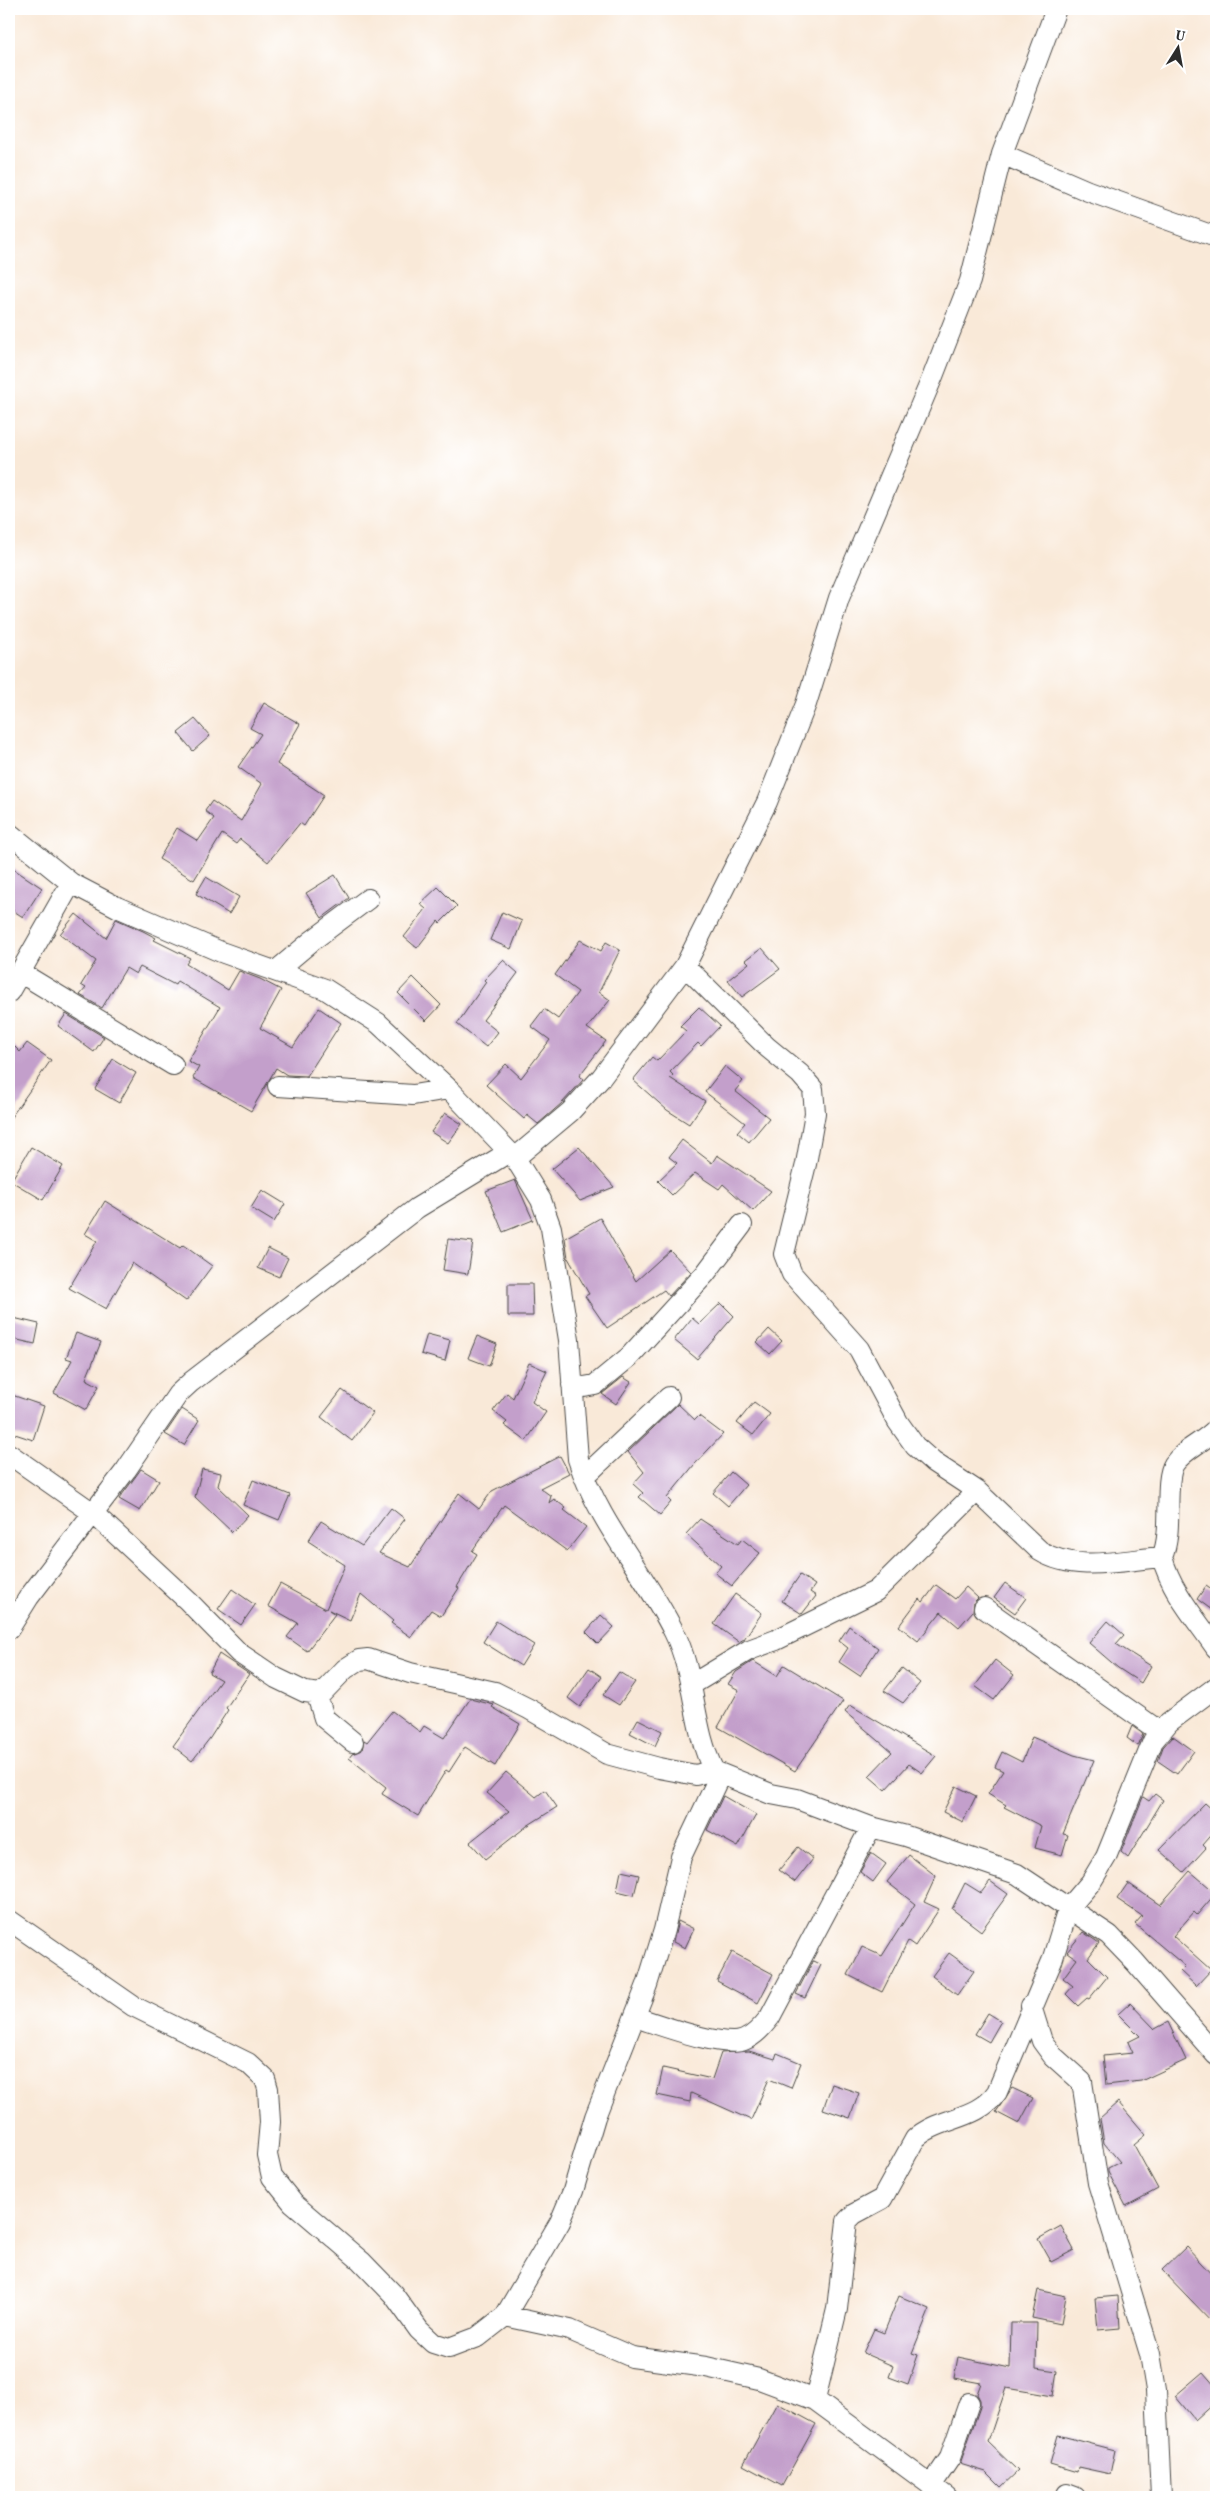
<svg xmlns="http://www.w3.org/2000/svg" width="1225" height="2506" viewBox="0 0 1225 2506" font-family="Vollkorn,serif">
	<rect width="100%" height="100%" fill="#fff"/>
	<filter id="ink" filterUnits="userSpaceOnUse"><feTurbulence type="fractalNoise" baseFrequency=".02" numOctaves="2"/><feDisplacementMap in="SourceGraphic" scale="10" xChannelSelector="R" yChannelSelector="G"/><feConvolveMatrix kernelMatrix="1 2 1 2 8 2 1 2 1" color-interpolation-filters="sRGB"/></filter>
	<filter id="wash" filterUnits="userSpaceOnUse"><feTurbulence type="fractalNoise" baseFrequency=".0096" numOctaves="4" result="noise"/><feDisplacementMap in="SourceGraphic" scale="20" xChannelSelector="R" yChannelSelector="G"/><feGaussianBlur stdDeviation="1.12" result="paint"/><feColorMatrix in="noise" values="0 0 0 0 0 0 0 0 0 0 0 0 0 0 0 0 0 1.4 0 .05"/><feComposite in="paint" operator="in"/></filter>
	<g filter="url(#wash)">
		<rect width="100%" height="100%" fill="#f9e9d8"/>
		<g id="blocks">
			<!-- building -->
			<path fill="#c39fcb" d="M264 703 300 724 277 764 324 795 304 826 300 823 268 862 240 839 236 844 222 834 194 880 159 859 177 828 198 841 214 818 205 811 212 801 241 821 262 784 238 767 261 734 250 728Z
				M195 719 210 736 193 751 178 733Z
				M9 866 42 888 23 917 9 908Z
				M335 875 349 898 322 918 306 893Z
				M206 877 239 897 229 914 196 894Z
				M438 887 457 906 440 923 438 921 417 948 404 937 426 909 420 904Z
				M502 912 522 921 511 949 490 940Z
				M76 914 106 938 116 919 143 931 156 938 154 940 190 958 186 964 228 990 239 971 260 979 281 990 260 1028 293 1047 319 1008 341 1023 307 1076 287 1075 276 1068 251 1111 193 1078 199 1067 188 1061 220 1007 177 981 175 985 140 967 136 974 126 968 102 1008 80 995 86 988 81 985 96 961 60 934Z
				M580 940 601 951 606 942 620 950 599 992 610 1000 587 1028 606 1041 579 1076 584 1079 562 1103 538 1124 527 1115 524 1119 486 1085 506 1064 521 1078 550 1040 531 1026 544 1009 558 1019 578 992 555 975Z
				M762 948 780 969 742 997 728 980 749 963 746 960Z
				M503 960 518 973 483 1020 498 1032 486 1047 457 1024 486 982 484 980Z
				M413 977 441 1005 426 1021 398 993Z
				M699 1007 720 1026 701 1046 698 1043 670 1072 673 1075 670 1078 705 1101 689 1124 667 1110 633 1080 652 1057 657 1061 686 1031 680 1026Z
				M66 1014 104 1037 94 1052 58 1026Z
				M9 1041 20 1052 27 1043 51 1060 9 1120Z
				M113 1059 136 1073 119 1103 95 1089Z
				M725 1066 743 1081 735 1091 769 1118 749 1142 737 1132 745 1123 705 1092Z
				M445 1113 462 1124 448 1143 431 1132Z
				M682 1140 712 1163 717 1155 771 1191 753 1211 723 1184 719 1189 695 1173 672 1195 658 1181 677 1163 669 1157Z
				M31 1147 63 1166 43 1200 11 1181Z
				M579 1147 614 1187 580 1201 552 1169Z
				M515 1180 533 1220 503 1232 486 1191Z
				M262 1190 285 1204 274 1222 251 1208Z
				M105 1201 180 1248 183 1245 212 1266 186 1301 132 1263 106 1309 69 1288 97 1241 85 1234Z
				M600 1218 636 1281 670 1250 691 1272 669 1296 664 1290 607 1328 585 1296 589 1294 568 1258 565 1238Z
				M448 1239 473 1242 468 1274 443 1270Z
				M268 1248 288 1258 279 1277 258 1268Z
				M508 1284H532L533 1316H508Z
				M721 1303 734 1316 697 1359 674 1340 692 1318 699 1324Z
				M9 1317 39 1324 35 1344 9 1338Z
				M769 1329 782 1341 770 1354 757 1342Z
				M76 1333 101 1342 86 1379 99 1386 86 1410 54 1393 72 1360 66 1358Z
				M427 1334 450 1340 445 1361 421 1354Z
				M477 1336 497 1344 489 1366 468 1358Z
				M529 1363 547 1371 532 1402 546 1412 526 1441 504 1425 507 1422 493 1411 507 1393 513 1398Z
				M623 1377 631 1382 616 1404 602 1394Z
				M342 1390 373 1413 352 1441 321 1417Z
				M12 1395 44 1406 33 1440 9 1432V1405Z
				M754 1402 770 1414 753 1435 737 1423Z
				M678 1404 695 1420 699 1416 723 1434 694 1465 667 1498 671 1502 660 1515 639 1497 643 1493 633 1484 644 1472 628 1452Z
				M182 1409 199 1420 184 1445 165 1434Z
				M560 1456 569 1473 540 1488 551 1496 549 1503 554 1499 566 1508 564 1510 586 1527 567 1551 504 1505 472 1551 477 1554 457 1587 459 1588 441 1616 431 1610 411 1637 391 1623 393 1621 361 1594 350 1620 329 1610 335 1614 307 1651 287 1637 298 1623 268 1606 280 1584 326 1609 345 1565 308 1541 321 1521 362 1546 391 1508 405 1519 379 1553 410 1567 459 1493 479 1509 492 1491Z
				M141 1469 159 1480 140 1511 119 1499Z
				M202 1469 221 1473 218 1486 248 1515 232 1532 195 1497Z
				M731 1472 746 1485 728 1506 713 1493Z
				M253 1480 290 1495 279 1520 243 1505Z
				M700 1519 738 1544 742 1539 760 1553 732 1586 715 1573 721 1566 686 1534Z
				M800 1575 815 1585 810 1592 816 1596 802 1614 782 1601Z
				M1005 1583 1026 1598 1015 1613 994 1598Z
				M936 1585 955 1599 966 1587 978 1598 974 1602 973 1611 959 1627 941 1612 918 1641 899 1626 919 1599 923 1602Z
				M1206 1586 1216 1593V1613L1197 1599Z
				M232 1589 255 1605 241 1625 218 1609Z
				M735 1594 762 1613 744 1639 739 1642 714 1624Z
				M601 1615 614 1627 598 1644 586 1632Z
				M496 1621 534 1645 521 1666 483 1642Z
				M1108 1621 1124 1635 1116 1644 1151 1666 1141 1683 1118 1668 1089 1643Z
				M849 1626 878 1648 860 1676 839 1662 848 1648 839 1641Z
				M219 1654 249 1674 226 1708 228 1710 210 1738 192 1761 173 1746 221 1680 209 1673Z
				M995 1660 1014 1675 994 1700 975 1686Z
				M753 1661 777 1676 784 1665 843 1701 795 1771 718 1727 739 1690 728 1684 736 1672Z
				M589 1668 602 1677 580 1707 568 1698Z
				M902 1668 920 1683 903 1703 884 1691Z
				M619 1672 635 1682 619 1705 603 1695Z
				M470 1699 494 1705 492 1707 520 1724 495 1766 465 1747 449 1772 446 1770 418 1816 382 1794 386 1787 349 1758 352 1754 362 1750 364 1740 367 1742 392 1711 420 1732 424 1726 444 1738Z
				M850 1705 936 1756 922 1773 909 1764 885 1790 869 1776 892 1752 845 1712Z
				M638 1719 662 1731 655 1746 630 1733Z
				M1132 1726 1143 1734 1138 1746 1127 1738Z
				M1173 1736 1194 1751 1177 1774 1158 1761 1163 1747Z
				M1032 1737 1074 1755 1094 1760 1063 1834 1068 1835 1062 1855 1035 1848 1041 1826 1004 1807 1006 1805 988 1794 1003 1771 995 1767 1002 1752 1022 1762Z
				M506 1772 536 1797 545 1790 557 1807 527 1826 485 1859 470 1842 509 1811 487 1793Z
				M956 1786 976 1796 963 1822 943 1812Z
				M1155 1794 1163 1800 1128 1858 1121 1852 1143 1797 1149 1801Z
				M723 1796 756 1815 738 1847 707 1830Z
				M1205 1803 1216 1813V1830L1203 1845 1206 1848 1184 1872 1159 1850Z
				M798 1847 813 1859 795 1882 779 1870Z
				M871 1853 886 1864 873 1882 860 1872Z
				M909 1855 936 1876 924 1902 939 1909 915 1946 908 1941 882 1992 848 1975 862 1947 882 1956 915 1904 887 1882Z
				M621 1871 639 1875 634 1895 617 1891Z
				M1190 1871 1216 1893 1197 1915 1194 1912 1173 1936 1211 1970 1196 1986 1180 1971 1185 1966 1135 1924 1142 1916 1117 1899 1128 1883 1160 1905Z
				M990 1881 1008 1894 981 1931 952 1909 965 1883 981 1893Z
				M678 1921 694 1929 685 1948 673 1942Z
				M1083 1932 1099 1943 1088 1958 1107 1977 1089 1999 1087 1998 1078 2006 1066 1994 1073 1986 1063 1978 1077 1959 1067 1952Z
				M732 1952 773 1974 758 2003 717 1981Z
				M949 1953 974 1971 957 1995 932 1976Z
				M813 1961 821 1965 805 1998 796 1994Z
				M1130 2003 1155 2029 1168 2022 1186 2060 1141 2081 1106 2085 1103 2056 1133 2053 1128 2042 1140 2036 1118 2014Z
				M988 2013 1001 2021 989 2042 975 2034Z
				M749 2051 775 2059 777 2053 801 2063 791 2088 769 2079 751 2120 691 2093 690 2102 657 2095 663 2068 712 2079 721 2053Z
				M832 2084 859 2093 850 2118 823 2109Z
				M1012 2088 1033 2098 1019 2124 996 2112Z
				M1118 2102 1146 2135 1134 2145 1158 2189 1126 2206 1108 2172V2168L1120 2162 1104 2143 1100 2118Z
				M1061 2226 1074 2250 1051 2262 1038 2239Z
				M1186 2247 1216 2279V2326L1162 2270Z
				M1038 2290 1066 2296 1061 2324 1032 2318Z
				M899 2296 930 2309 912 2353 918 2355 908 2384 889 2377 893 2366 863 2353 874 2329 884 2333Z
				M1118 2296 1120 2328 1098 2330 1095 2298Z
				M1011 2323H1037L1036 2368 1057 2371 1053 2396 1006 2388 988 2442 1018 2471 1001 2487 986 2472 960 2464 980 2407V2400L977 2394 981 2383 954 2378 958 2357 1010 2368Z
				M1203 2372 1216 2387V2401L1195 2420 1175 2396Z
				M777 2403 816 2424 782 2486 743 2465Z
				M1058 2435 1115 2450 1110 2474 1078 2467 1077 2472 1050 2464Z"/>
		</g>
	</g>
	<g filter="url(#ink)">
		<use href="#blocks" fill-opacity="0" stroke="#4a4845" stroke-width="1"/>
		<g fill="none" stroke-linecap="round" stroke-linejoin="round">
			<!-- minor casing -->
			<g stroke="#4a4845" stroke-width="22">
				<path id="minor" d="M1002 154 1088 191 1216 237
					M9 833 71 883 117 907 221 952 325 989 378 1023 449 1089 515 1158 541 1200 551 1228 569 1340 578 1459C598 1523 645 1573 674 1632 696 1676 692 1728 714 1771L771 1794 797 1799 871 1827 906 1836 1017 1874 1109 1935 1135 1962 1216 2055
					M685 966 767 1047 800 1074 813 1089 815 1113 806 1164 784 1254 792 1274 859 1349 898 1422 915 1446 933 1462 977 1491 1040 1551C1075 1573 1123 1560 1162 1557 1171 1591 1196 1619 1216 1648
					M276 971 313 940 368 899
					M21 973 173 1065
					M9 992 71 883
					M278 1086 413 1095 449 1089
					M509 1152 417 1208 191 1382 178 1394 126 1470 93 1513 188 1601 239 1653 276 1678 305 1692 321 1694 345 1669 359 1660 368 1659 410 1673 495 1692 529 1709 607 1754 659 1768 696 1775 713 1770
					M515 1158 570 1112 601 1078 685 966 767 802 806 704 839 598 933 376 970 281 1002 154 1056 9
					M572 1385 584 1387 595 1385 629 1357 705 1274 742 1225
					M9 1454 93 1513 29 1597 9 1629
					M584 1477 669 1397
					M1162 1557C1174 1530 1163 1482 1174 1464 1184 1449 1204 1442 1216 1429
					M984 1608 1159 1731
					M691 1685 749 1650 776 1640 876 1591 977 1491
					M317 1695 324 1718 353 1742
					M9 1920 133 2006 248 2063 265 2079 268 2089 270 2122 267 2155 272 2177 293 2203 361 2261 393 2294 419 2330 433 2343 449 2348 478 2337 505 2316 560 2222 573 2191 595 2117 647 1985 664 1930 681 1857 720 1775
					M1031 2006 1042 2041 1053 2056 1082 2082 1098 2183 1150 2354 1156 2390 1161 2497
					M635 2017C658 2024 723 2049 744 2040 755 2036 763 2026 770 2017L871 1827
					M505 2316 570 2330 632 2357 706 2367 759 2379 815 2400 947 2497
					M815 2400 837 2309 847 2221 854 2214 882 2199 915 2139C938 2117 977 2121 997 2092L1052 1961 1068 1909 1091 1882 1106 1857 1153 1741 1169 1722 1216 1687
					M931 2486 950 2458 969 2403
					M1067 2494 1075 2497"/>
			</g>
			<!-- minor -->
			<use href="#minor" stroke="#fff" stroke-width="20"/>
		</g>
	</g>
	<!-- margin -->
	<rect width="1225" height="2506" fill="none" stroke="#fff" stroke-width="30"/>
	<!-- north arrow -->
	<g transform="translate(1178 48) rotate(11)" stroke="#ffffff" stroke-width="4" paint-order="stroke">
	<path d="M0-4L9 19L0 12L-9 19Z" fill="#2b2b2b"/>
	<text y="-8" font-size="14" font-weight="bold" text-anchor="middle" fill="#2b2b2b">U</text>
	</g>
</svg>
